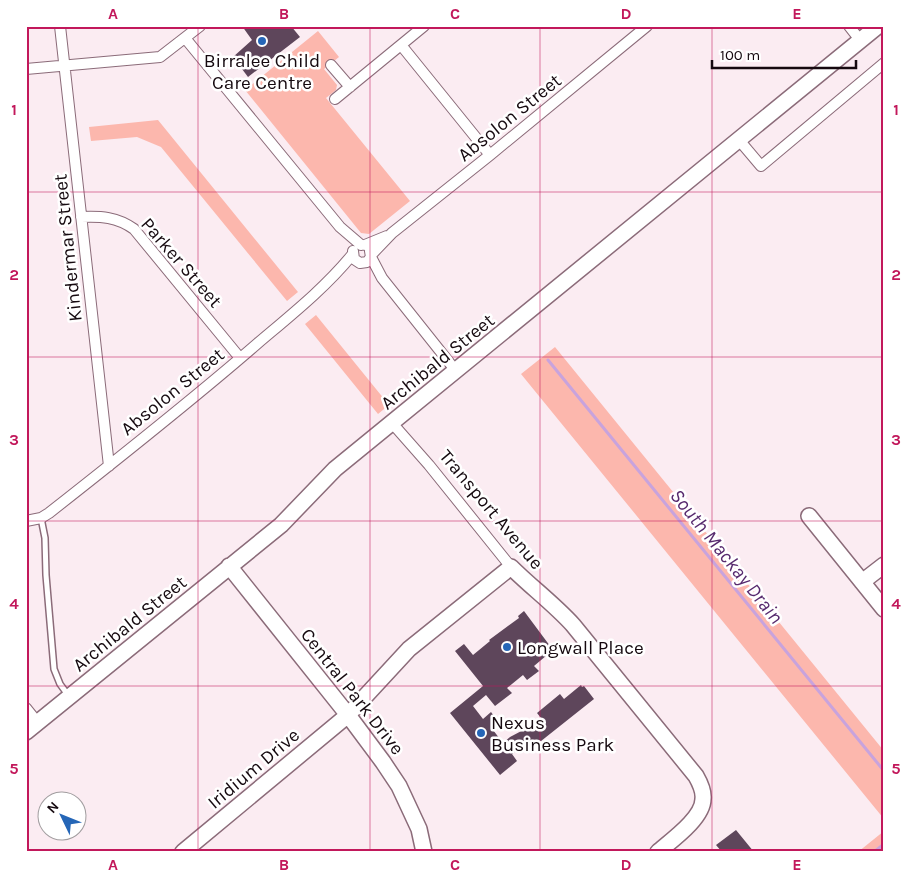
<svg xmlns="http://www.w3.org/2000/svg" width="910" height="878" viewBox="0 0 910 878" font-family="Karla,sans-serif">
	<rect width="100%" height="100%" fill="#fbecf2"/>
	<!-- green -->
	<path fill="#fcb7ad" d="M318 31 339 57 324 69 337 85 336 90 326 98 410 201 369 234 361 233 245 90Z
		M158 120 298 292 287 301 161 147 137 137 91 141 89 127Z
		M316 315 389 405 378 414 305 324Z
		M555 347 884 751V819L521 374Z
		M884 831V852H858Z"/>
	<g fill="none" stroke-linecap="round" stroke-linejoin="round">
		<!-- stream -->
		<path stroke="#c8a3dd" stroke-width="3" d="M548 360 884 771
			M874 852 884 844"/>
	</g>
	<!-- building -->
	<path fill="#5e465b" d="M242 26H291L300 37 248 77 233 57 252 40Z
		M524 611 553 650 534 666 539 671 527 680 523 675 507 688 512 693 495 706 486 695 473 706 483 719 491 712 500 724 493 730 503 743 510 737 529 727 541 718 537 713 560 694 564 699 581 685 582 687 584 686 594 699 531 749 530 746 527 748 525 744 512 754 517 761 500 775 450 713 483 686 455 651 464 644 473 655 490 641 489 640 519 618 518 616Z
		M736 830 754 852H722L716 845Z"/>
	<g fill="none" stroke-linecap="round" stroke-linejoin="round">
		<!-- lane casing -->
		<g stroke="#8b6b79" stroke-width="8">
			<path id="lane" d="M41 518 45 538 46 575 54 669 60 684 68 695"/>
		</g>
		<!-- street casing -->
		<g stroke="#8b6b79" stroke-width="12">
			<path id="street" d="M60 26 109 466
				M849 26 860 40
				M185 38 340 227 361 245
				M401 45 490 155
				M331 65 350 87
				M26 69 160 57 200 26
				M335 99 424 26
				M739 140 761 166 884 63
				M81 217C101 216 117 217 134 229L240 358
				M365 245 387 236
				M353 251 354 259 360 263 367 262 371 257
				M370 251 371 257 382 278 456 371
				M371 255 392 233 490 155 647 26
				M392 423 429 465 511 567
				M26 521 41 518 49 513C119 458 190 402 258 343 291 315 325 288 352 255
				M26 708 38 723"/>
		</g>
		<!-- secondary casing -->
		<g stroke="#8b6b79" stroke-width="18">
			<path id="secondary" d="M809 516 884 609
				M229 566 348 715 383 762 399 786 419 829 424 852
				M862 582 884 565
				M26 732 281 525 335 469 878 26
				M183 852 348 715 409 649 511 567C531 587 554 604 573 625L696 776C700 783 704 791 703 799 703 818 672 840 658 852"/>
		</g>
		<!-- lane -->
		<use href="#lane" stroke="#fff" stroke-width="5"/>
		<!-- street -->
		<use href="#street" stroke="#fff" stroke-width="10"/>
		<!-- secondary -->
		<use href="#secondary" stroke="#fff" stroke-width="15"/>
	</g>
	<!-- grid -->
	<path fill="none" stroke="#c2185b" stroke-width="1" stroke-opacity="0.55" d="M198 26V852M370 26V852M540 26V852M712 26V852M26 192H884M26 357H884M26 521H884M26 686H884"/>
	<!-- markers -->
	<g fill="#2566b7" stroke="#fff" stroke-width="2">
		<circle cx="262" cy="41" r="5"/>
		<circle cx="507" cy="647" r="5"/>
		<circle cx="481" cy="733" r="5"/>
	</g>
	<g text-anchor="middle" stroke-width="5" stroke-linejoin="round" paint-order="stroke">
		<!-- poi labels -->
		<g font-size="19" fill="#15090f" stroke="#fff" text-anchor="start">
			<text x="262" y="67" text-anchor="middle">Birralee Child<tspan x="262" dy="22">Care Centre</tspan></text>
			<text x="517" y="654">Longwall Place</text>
			<text x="491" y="729">Nexus<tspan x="491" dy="22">Business Park</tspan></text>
		</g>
		<!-- street labels -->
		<g font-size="19" fill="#15090f" stroke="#fff">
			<text transform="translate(509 117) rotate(-39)" y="7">Absolon Street</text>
			<text transform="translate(67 248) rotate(-96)" y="7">Kindermar Street</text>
			<text transform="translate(182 262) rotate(49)" y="7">Parker Street</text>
			<text transform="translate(437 361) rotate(-39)" y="7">Archibald Street</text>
			<text transform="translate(172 391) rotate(-39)" y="7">Absolon Street</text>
			<text transform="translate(492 509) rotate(50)" y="7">Transport Avenue</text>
			<text transform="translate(129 623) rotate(-39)" y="7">Archibald Street</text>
			<text transform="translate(353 691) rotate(52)" y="7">Central Park Drive</text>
			<text transform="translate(253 768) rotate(-40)" y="7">Iridium Drive</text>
		</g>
		<!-- water labels -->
		<g font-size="20" font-style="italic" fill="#572a6e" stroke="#fff">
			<text transform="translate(727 556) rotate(51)" y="7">South Mackay Drain</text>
		</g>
	</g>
	<!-- border -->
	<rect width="910" height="878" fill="none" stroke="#ffffff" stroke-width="55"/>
	<!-- north arrow -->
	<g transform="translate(62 816) rotate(313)"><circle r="24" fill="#ffffff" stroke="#a19d9f"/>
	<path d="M0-4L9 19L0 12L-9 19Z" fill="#2566b7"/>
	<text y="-8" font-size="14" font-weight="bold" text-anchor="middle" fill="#15090f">N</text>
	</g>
	<!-- scale -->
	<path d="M712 60v8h144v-8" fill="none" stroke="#15090f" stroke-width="2.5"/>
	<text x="720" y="60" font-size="15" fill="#15090f" stroke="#ffffff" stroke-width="4" paint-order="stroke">100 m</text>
	<rect x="28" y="28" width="854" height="822" fill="none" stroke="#c2185b" stroke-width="2"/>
	<g font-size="16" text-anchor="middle" font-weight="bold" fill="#c2185b">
		<text x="113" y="19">A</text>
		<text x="284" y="19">B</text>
		<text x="455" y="19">C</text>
		<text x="626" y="19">D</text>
		<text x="797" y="19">E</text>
		<text x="14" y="115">1</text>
		<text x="896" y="115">1</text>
		<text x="14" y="280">2</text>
		<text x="896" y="280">2</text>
		<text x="14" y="445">3</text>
		<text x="896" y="445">3</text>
		<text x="14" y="609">4</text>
		<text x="896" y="609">4</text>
		<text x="14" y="774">5</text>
		<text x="896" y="774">5</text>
		<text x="113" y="870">A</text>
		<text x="284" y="870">B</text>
		<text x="455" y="870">C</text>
		<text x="626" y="870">D</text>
		<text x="797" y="870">E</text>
	</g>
</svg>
